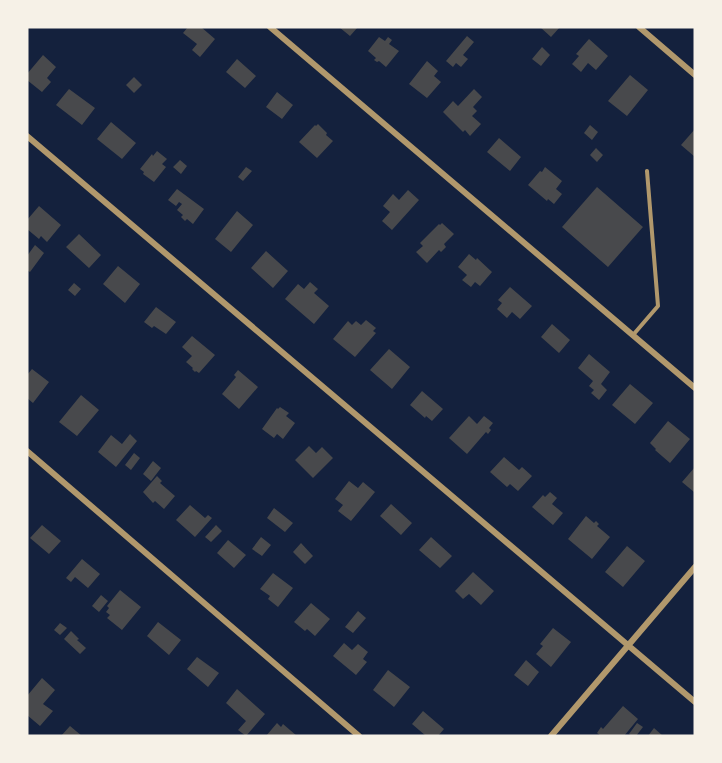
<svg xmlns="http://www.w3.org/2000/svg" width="722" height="763" viewBox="0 0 722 763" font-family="'Varela Round',sans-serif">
	<rect width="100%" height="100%" fill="#14213d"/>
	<!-- building -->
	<path fill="#48494c" d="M188 27H201L215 39 200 57 192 50 197 44 183 33Z
		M339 27H358L350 36Z
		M540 27H560L551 37Z
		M467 36 474 42 463 55 468 59 461 67 456 63 453 67 446 61Z
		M379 37 385 41 388 37 392 40 389 44 399 51 386 67 379 61 377 62 374 60 376 58 368 51Z
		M589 39 608 56 596 70 588 63 581 72 572 64 579 56 576 54Z
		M542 47 550 55 541 66 532 59Z
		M43 55 56 67 47 78 51 82 42 92 27 80V74Z
		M237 59 256 76 245 88 226 72Z
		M427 61 438 71 434 76 441 82 427 98 409 84Z
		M630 75 648 90 627 116 608 101Z
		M134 77 142 85 134 93 126 85Z
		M69 89 95 108 82 125 56 105Z
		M474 89 482 97 473 107 477 111 472 116 481 124 470 136 465 130 463 132 443 112 453 101 458 106Z
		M277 92 293 105 282 119 266 107Z
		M111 122 136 143 122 159 97 139Z
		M318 124 327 133 326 135 333 141 317 158 299 142 315 125 316 126Z
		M590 125 598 132 592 140 584 133Z
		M695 129V157L681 145Z
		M499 138 521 157 510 171 487 152Z
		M596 148 603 155 597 162 590 155Z
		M157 151 167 159 162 164 166 167 154 182 143 174 144 172 140 169 152 154 153 156Z
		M180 160 187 166 181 174 173 167Z
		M246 167 252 171 243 181 238 177Z
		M545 167 562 181 556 189 562 194 554 204 548 199 547 201 528 185 540 171 542 172Z
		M597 187 643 227 608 267 562 227Z
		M177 189 204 209 193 224 187 219 185 221 181 217 183 215 177 210 182 204 179 202 176 206 168 200Z
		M408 190 419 200 392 230 382 221 390 212 383 206 393 194 399 200Z
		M39 206 61 225 47 242 41 236 39 239 27 229V220Z
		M237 211 253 225 231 252 215 239Z
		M442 223 454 234 444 244 446 247 441 252 439 250 427 263 416 252 423 246 420 243 439 224 440 225Z
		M79 234 101 255 89 268 66 247Z
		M35 245 44 253 30 272 27 270V256Z
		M266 251 288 271 273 288 251 268Z
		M469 254 476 260 477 258 492 272 480 286 475 282 471 287 462 280 467 275 458 267Z
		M118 266 140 284 125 303 103 284Z
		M310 282 318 289 314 293 329 306 314 324 285 299 298 284 304 289Z
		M74 283 81 289 75 296 68 290Z
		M510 287 532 306 520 319 512 312 507 318 497 309 502 303 498 300Z
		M156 307 176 322 166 334 154 326 152 328 144 322Z
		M366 320 376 328 373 331 376 333 355 357 333 339 348 321 352 325 356 321 361 325Z
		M552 324 570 340 559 353 541 337Z
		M192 336 215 355 199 373 196 371 195 372 192 369 193 368 186 362 192 356 182 347Z
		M389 349 410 367 392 389 370 370Z
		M589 354 610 372 601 384 607 390 599 400 591 393 594 390 589 386 593 381 578 368Z
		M32 369 49 382 33 403 27 398V375Z
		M238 370 258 387 239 409 222 394 236 377 234 375Z
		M630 384 653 403 635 424 612 405Z
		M422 391 443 409 432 421 426 416 425 418 410 405Z
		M81 395 99 410 77 436 59 422Z
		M280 407 289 413 286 416 295 423 283 439 277 434 274 438 262 429 277 408 278 409Z
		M469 416 477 424 484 416 493 423 489 428 491 430 488 434 486 432 467 454 449 438Z
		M668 421 690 439 670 463 655 450 656 449 650 443Z
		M130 434 137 441 116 467 98 452 111 435 122 444Z
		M309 446 316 453 322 447 333 458 313 478 295 460Z
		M134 453 140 458 131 470 125 465Z
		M504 457 519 470 522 467 532 476 518 491 510 484 507 487 490 472Z
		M153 461 161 468 151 481 143 474Z
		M695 467V491L694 492 682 482Z
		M157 476 162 481 160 483 175 496 164 509 155 501 153 503 143 492Z
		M349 481 358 488 363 482 375 492 351 521 338 511 343 505 335 499Z
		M550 492 557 498 552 504 563 513 553 525 532 507 543 495 545 497Z
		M391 504 412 523 401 535 380 516Z
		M190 505 205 518 208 515 212 518 195 537 176 520Z
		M274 508 293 523 285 532 267 518Z
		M586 516 594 523 596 521 599 524 597 526 610 537 592 559 568 539Z
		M42 525 61 541 49 554 30 538Z
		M216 525 222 531 211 542 205 537Z
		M261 537 271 545 262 556 252 549Z
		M431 537 452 556 440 568 419 550Z
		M228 540 246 555 234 568 217 553Z
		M301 543 313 556 305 564 293 552Z
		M627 546 645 561 623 587 605 572Z
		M82 559 100 574 88 588 75 577 71 582 66 578Z
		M473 572 494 591 481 605 469 594 463 599 455 591Z
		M273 573 293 588 278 607 268 599 270 596 260 589Z
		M120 590 141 607 122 630 107 618 110 615 106 612 109 608 107 606Z
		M101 595 108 601 99 612 92 606Z
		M311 603 330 619 315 636 307 629 305 631 294 622Z
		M358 611 366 618 353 633 345 627Z
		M158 622 181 640 169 655 147 636Z
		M60 623 67 628 60 635 54 630Z
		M553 628 571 642 551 667 536 654 543 646 540 644Z
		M71 631 79 639 77 640 86 648 80 654 64 639Z
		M344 643 352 650 358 644 368 652 363 659 367 662 356 675 333 656Z
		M197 657 219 673 208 687 187 669Z
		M526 660 539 672 528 686 514 675Z
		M388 670 410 687 394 707 373 690Z
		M42 678 55 690 43 704 53 711 40 726 27 715V696Z
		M237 689 265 714 246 736 238 730 246 721 226 703Z
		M623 706 638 719 624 736H601L597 733 601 727 603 729Z
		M423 711 444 729 438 736H426L412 724Z
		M277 723 281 727 283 724 297 736H266Z
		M637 723 643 727 636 736H632L629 734Z
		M70 726 82 736H61Z
		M654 728 663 736H648Z"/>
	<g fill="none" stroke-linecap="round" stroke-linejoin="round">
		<!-- service -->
		<path stroke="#b1986c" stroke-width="4" d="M633 335 658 306 647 171"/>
		<!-- minor -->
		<path stroke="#b1986c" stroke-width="6" d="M270 27 695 388
			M639 27 695 75
			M27 136 695 702
			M27 451 359 736
			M551 736 695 567"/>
	</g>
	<!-- border -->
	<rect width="722" height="763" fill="none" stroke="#f6f1e7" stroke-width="57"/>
</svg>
